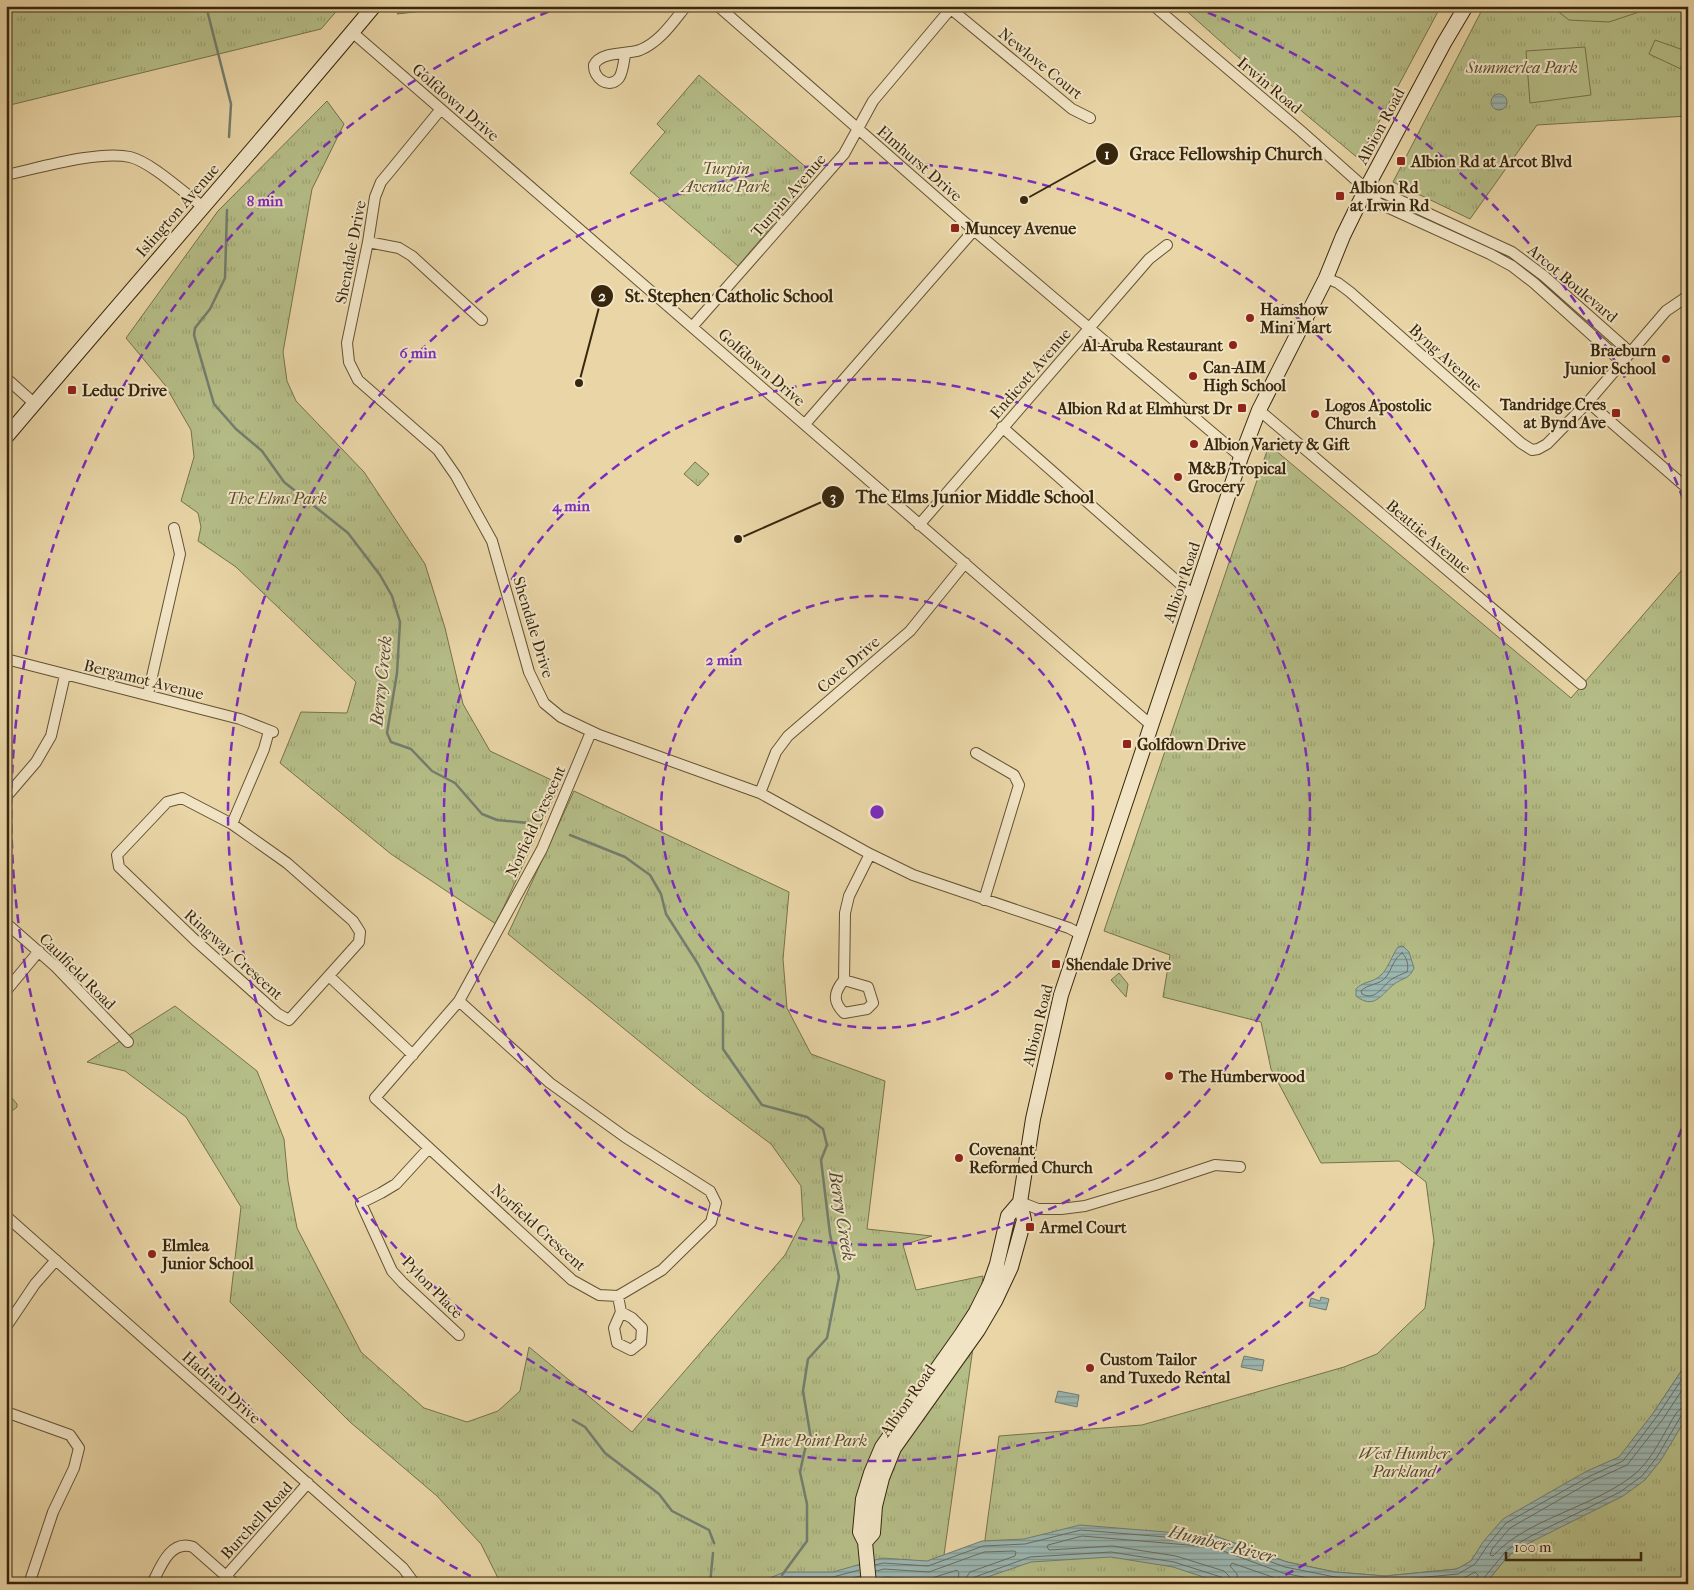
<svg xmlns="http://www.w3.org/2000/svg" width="1694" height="1590" viewBox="0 0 1694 1590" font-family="'IM FELL French Canon',serif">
	<defs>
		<pattern id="grass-tufts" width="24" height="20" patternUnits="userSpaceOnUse" patternTransform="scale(1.25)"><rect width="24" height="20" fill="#b5bd87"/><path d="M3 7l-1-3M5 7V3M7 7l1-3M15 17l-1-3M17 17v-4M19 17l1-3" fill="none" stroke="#9ca273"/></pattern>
		<pattern id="water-rules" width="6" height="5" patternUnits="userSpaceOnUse" patternTransform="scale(1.25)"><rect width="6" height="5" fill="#9bb6b1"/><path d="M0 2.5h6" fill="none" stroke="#7f948e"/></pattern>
	</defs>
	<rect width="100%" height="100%" fill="#e9d5a6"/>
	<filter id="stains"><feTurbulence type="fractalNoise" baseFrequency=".004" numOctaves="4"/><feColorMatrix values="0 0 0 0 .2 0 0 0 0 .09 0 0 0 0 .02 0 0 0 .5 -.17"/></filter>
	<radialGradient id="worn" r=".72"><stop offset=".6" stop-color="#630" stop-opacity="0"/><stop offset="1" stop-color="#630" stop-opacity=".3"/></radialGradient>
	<!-- grass -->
	<path fill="url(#grass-tufts)" stroke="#76724a" d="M6 6H341L321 29 6 106Z
		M404 6H468L397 14Z
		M1181 6H1441L1359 159 1248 66Z
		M1484 6H1688V116L1537 125 1470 219 1393 182Z
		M699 75 815 175 738 266 630 173 665 132 657 124Z
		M327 101 344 124 312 189 283 352 287 381 296 401 364 472 425 564 445 628 463 704 490 751 560 784 496 924 391 854 280 763 301 712 347 713 356 682 236 567 198 541 201 527 198 513 181 501 194 457 191 430 165 385 126 338 218 211Z
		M1269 445 1571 698 1688 563V1361L1654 1412 1676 1434 1688 1415V1584H1485L1509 1555 1533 1541 1484 1542 1471 1561 1457 1569 1385 1576 1335 1572 1287 1562 1215 1536 1210 1578 1225 1584H979L999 1436 1142 1425 1344 1367 1377 1354 1425 1308 1434 1241 1426 1182 1399 1161 1321 1163 1271 1069 1261 1022 1163 997 1170 955 1104 931Z
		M695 462 709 474 698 486 684 474Z
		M574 791 789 892 783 959 787 1008 811 1054 885 1081 867 1229 932 1236 903 1245 916 1290 983 1276 944 1555V1584H501L481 1544 437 1496 350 1422 230 1302 241 1207 186 1117 125 1071 87 1062 175 1006 257 1071 284 1139 288 1181 297 1228 361 1352 424 1408 467 1422 498 1411 520 1391 529 1347 632 1432 785 1255 803 1220 801 1186 771 1144 704 1094 508 934Z
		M1119 973 1128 984 1126 997 1111 980Z
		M6 1097H11L17 1104V1107L6 1116Z"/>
	<!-- pitch -->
	<path fill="#b5bd87" stroke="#76724a" d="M1551 6H1650L1648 9 1609 22 1569 20Z
		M1655 40 1686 51 1681 69 1649 54Z
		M1585 47 1591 95 1530 103 1526 51Z"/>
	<!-- water -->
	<path fill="url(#water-rules)" stroke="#737d6f" d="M1491 102a8 8 0 1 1 16 0a8 8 0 1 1-16 0Z
		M1403 946 1409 952 1414 968C1409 980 1403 977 1393 985 1381 995 1374 1010 1356 996V989C1363 981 1373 983 1381 975 1388 969 1392 955 1398 947Z
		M1321 1297 1329 1299 1326 1310 1309 1306 1311 1298 1320 1301Z
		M1244 1356 1264 1360 1262 1371 1241 1367Z
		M1688 1361V1415L1661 1460 1645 1480 1623 1496 1533 1541 1509 1555 1485 1584H1225L1173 1567 1111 1557 1031 1562 967 1584H756L784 1572H833L882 1558 927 1561 982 1541 1024 1539 1080 1525 1215 1536 1287 1562 1335 1572 1385 1576 1457 1569 1471 1561 1483 1542 1503 1519 1587 1471 1619 1457 1654 1412Z
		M1058 1391 1079 1395 1077 1407 1055 1402Z"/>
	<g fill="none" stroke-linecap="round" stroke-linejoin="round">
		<!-- shore -->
		<path stroke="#6a6e5f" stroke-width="1" d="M1402 953C1407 957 1409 966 1407 972 1402 974 1397 976 1392 979 1381 987 1376 1001 1362 994L1361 991C1367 984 1380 985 1386 977 1392 969 1394 958 1402 953Z
			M1688 1381 1663 1419 1627 1465 1592 1481 1510 1528 1492 1549 1490 1555 1493 1556C1527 1518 1596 1507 1636 1473 1654 1457 1664 1432 1677 1412L1682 1408 1688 1407
			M875 1565 883 1563 928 1566 983 1546 1025 1544 1081 1530 1214 1541 1285 1567 1335 1577 1385 1581 1458 1574 1475 1564 1488 1545 1506 1523 1590 1476 1623 1461 1658 1415 1688 1370
			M876 1571 884 1569 929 1572 984 1552 1014 1551 1016 1552 1015 1556 970 1572 966 1578 965 1584
			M877 1579 885 1577 929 1579 957 1570 959 1573 957 1584
			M771 1584 785 1577H833L859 1570
			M786 1584 834 1583 860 1576
			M971 1584 972 1579 975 1577 1030 1557 1111 1552 1174 1562 1221 1577 1224 1579 1225 1584
			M1231 1584 1229 1576 1224 1571 1176 1556 1112 1546 1049 1550 1047 1547 1048 1545 1082 1536 1212 1547 1283 1573 1339 1584
			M1238 1584 1237 1574 1230 1566 1232 1563 1281 1580 1298 1584
			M1424 1584 1460 1580 1475 1572 1478 1575 1475 1584
			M1482 1584 1483 1579 1507 1550 1531 1536 1620 1492 1642 1476 1657 1457 1681 1416 1688 1414"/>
		<!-- stream -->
		<path stroke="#737d6f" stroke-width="2.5" d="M206 6 231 104 229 137
			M227 210 225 278 210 309 195 328 194 335 214 404 236 429 262 451 284 482 348 533 380 575 392 596 400 622 397 673 387 733 391 742 411 749 432 771 455 783 482 814 497 820 528 823
			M570 835 625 857 650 875 661 894 666 914 698 964 723 1013V1049L762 1105 807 1117 823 1129 827 1145 821 1160 830 1234 839 1277 827 1338 808 1359 803 1391 811 1439 805 1449 800 1472 807 1504V1541L782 1575
			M573 1420 585 1427 605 1453 659 1494 672 1511 709 1530 714 1543
			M710 1584 713 1553"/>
		<!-- street casing -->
		<g stroke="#645233" stroke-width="12">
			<path id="street" d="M718 6 962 220 1241 457
				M1154 6 1301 131 1366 189 1378 203 1490 254 1512 266 1534 283 1622 362
				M951 9 1072 109 1090 118
				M352 32 1151 725
				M625 54C624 61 623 72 619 78 609 90 593 78 594 65 601 51 626 55 640 50 660 42 673 22 686 6
				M441 109 391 170 381 182 375 197 368 242 347 343 349 362 358 380 438 450 456 476 492 541 529 672 544 703 561 717 599 735 760 793 870 854 913 875 1069 928 1082 935
				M6 175C39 168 99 150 130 157 151 162 184 193 202 206
				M1366 189 1384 193 1512 252 1544 276 1631 353
				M368 242 399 248 412 256 482 320
				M1326 278 1338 283 1350 292 1521 443 1532 450 1538 449 1547 444 1588 402 1666 311 1688 296
				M692 327 844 154 873 101 953 6
				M6 378 35 404
				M1588 402 1688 489
				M1259 410 1581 684
				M805 424 974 230
				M1002 427 1194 596
				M919 525 1149 259 1167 245
				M6 659 240 719 273 732
				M148 694 180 554 174 528
				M976 753 1014 775 1019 785 984 900
				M760 793 776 752 788 736 910 631 965 563
				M6 797 36 762 51 736 65 675
				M182 798 232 824 287 863 353 921 360 932 359 942 289 1020 278 1014 195 940 119 867 117 855 167 802Z
				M232 824 264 749 269 731
				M6 923 56 967 128 1042
				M329 976 413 1055
				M844 980 868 987 873 1003 867 1009 844 1013C833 1002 833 993 844 980L845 913 849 896 870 854
				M6 991 39 951
				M459 1001 550 1083 625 1137 710 1191 716 1203 711 1222 662 1270 618 1296 599 1295 572 1280 375 1098 459 1001 542 849 591 732
				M429 1148 396 1184 381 1193 361 1203 392 1271 403 1283 459 1335
				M1020 1202 1038 1209H1061L1085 1206 1155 1185 1215 1165 1240 1167
				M6 1216 403 1568 415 1584
				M618 1296 621 1312 614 1328 617 1343 631 1350 641 1342 642 1328 632 1318 621 1312
				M6 1327 35 1284 56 1260
				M6 1412 70 1435 79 1448 74 1468 53 1512 29 1584
				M226 1576 308 1483
				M152 1584C160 1568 170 1539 193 1547L235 1584"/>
		</g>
		<!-- secondary casing -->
		<g stroke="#38270d" stroke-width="16">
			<path id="secondary" d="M6 437C128 293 253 151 374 6
				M865 1542 873 1533 875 1506 882 1478 894 1448 978 1330 995 1301 1011 1267 1024 1220 1020 1202 1033 1119 1061 995 1241 457 1259 410 1326 278 1343 236 1366 189 1444 43 1466 6
				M869 1584 865 1542 860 1532 863 1499 871 1473 882 1447 961 1335 976 1312 990 1284 997 1264 1008 1216 1020 1202"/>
		</g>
		<!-- street -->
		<use href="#street" stroke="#f1e4c5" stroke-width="10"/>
		<!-- secondary -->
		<use href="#secondary" stroke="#f1e4c5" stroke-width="14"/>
	</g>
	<!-- distance rings -->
	<g fill="none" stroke="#7b2cbf" stroke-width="2.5" stroke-dasharray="9 6">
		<circle cx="877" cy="812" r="216"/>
		<circle cx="877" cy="812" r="433"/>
		<circle cx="877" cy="812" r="649"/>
		<path d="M1687 1115A865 865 0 0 1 1270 1583M484 1583A865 865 0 0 1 560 7M1194 7A865 865 0 0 1 1687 509"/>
	</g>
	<!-- markers -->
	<g fill="#8f2418" stroke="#f1e4c5" stroke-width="2">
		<rect x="1396" y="156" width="10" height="10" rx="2.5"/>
		<rect x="1335" y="191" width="10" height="10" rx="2.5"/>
		<rect x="950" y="223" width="10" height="10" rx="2.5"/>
		<circle cx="1250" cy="318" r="5"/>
		<circle cx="1233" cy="345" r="5"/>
		<circle cx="1666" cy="359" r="5"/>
		<circle cx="1193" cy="376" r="5"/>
		<rect x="67" y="385" width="10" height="10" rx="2.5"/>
		<rect x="1237" y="403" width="10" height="10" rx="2.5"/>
		<rect x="1611" y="408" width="10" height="10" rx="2.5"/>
		<circle cx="1315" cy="414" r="5"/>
		<circle cx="1194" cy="444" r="5"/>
		<circle cx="1178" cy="477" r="5"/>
		<rect x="1122" y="739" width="10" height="10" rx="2.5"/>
		<rect x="1051" y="959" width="10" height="10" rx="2.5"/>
		<circle cx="1169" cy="1076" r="5"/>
		<circle cx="959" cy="1158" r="5"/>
		<rect x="1025" y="1222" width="10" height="10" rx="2.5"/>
		<circle cx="152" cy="1254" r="5"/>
		<circle cx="1090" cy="1368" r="5"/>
	</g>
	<g text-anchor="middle" stroke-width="4" stroke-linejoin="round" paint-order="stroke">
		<!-- street labels -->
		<g font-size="16" fill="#38270d" stroke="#f1e4c5">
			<text transform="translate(1041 63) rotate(39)" y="6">Newlove Court</text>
			<text transform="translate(1270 85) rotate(40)" y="6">Irwin Road</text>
			<text transform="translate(456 102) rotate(41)" y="6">Golfdown Drive</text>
			<text transform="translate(1380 126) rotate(-62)" y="6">Albion Road</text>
			<text transform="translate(920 163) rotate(41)" y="6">Elmhurst Drive</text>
			<text transform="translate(788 195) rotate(-49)" y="6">Turpin Avenue</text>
			<text transform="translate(177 210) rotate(-49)" y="6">Islington Avenue</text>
			<text transform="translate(350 252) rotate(-79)" y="6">Shendale Drive</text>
			<text transform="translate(1573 283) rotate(40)" y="6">Arcot Boulevard</text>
			<text transform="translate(1446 357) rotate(42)" y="6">Byng Avenue</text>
			<text transform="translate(762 367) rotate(41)" y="6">Golfdown Drive</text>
			<text transform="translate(1030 373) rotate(-49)" y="6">Endicott Avenue</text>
			<text transform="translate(1429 536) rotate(40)" y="6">Beattie Avenue</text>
			<text transform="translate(1181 582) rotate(-71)" y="6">Albion Road</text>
			<text transform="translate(534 627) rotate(73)" y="6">Shendale Drive</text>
			<text transform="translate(848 664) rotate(-41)" y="6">Cove Drive</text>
			<text transform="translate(144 679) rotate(14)" y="6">Bergamot Avenue</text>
			<text transform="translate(535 821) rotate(-65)" y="6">Norfield Crescent</text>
			<text transform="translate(234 954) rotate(42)" y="6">Ringway Crescent</text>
			<text transform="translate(78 971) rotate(45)" y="6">Caulfield Road</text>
			<text transform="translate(1037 1025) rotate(-76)" y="6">Albion Road</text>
			<text transform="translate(539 1227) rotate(42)" y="6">Norfield Crescent</text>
			<text transform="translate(433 1287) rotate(46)" y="6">Pylon Place</text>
			<text transform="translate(222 1387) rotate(42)" y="6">Hadrian Drive</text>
			<text transform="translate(907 1400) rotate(-55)" y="6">Albion Road</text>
			<text transform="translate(256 1520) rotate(-48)" y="6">Burchell Road</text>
		</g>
		<!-- park labels -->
		<g font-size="16" font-style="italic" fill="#574c2c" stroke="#f1e4c5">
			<text x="1522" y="73">Summerlea Park</text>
			<text x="726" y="174">Turpin<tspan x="726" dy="18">Avenue Park</tspan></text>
			<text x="277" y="504">The Elms Park</text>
			<text x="814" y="1446">Pine Point Park</text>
			<text x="1404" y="1459">West Humber<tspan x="1404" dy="18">Parkland</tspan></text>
		</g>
		<!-- poi labels -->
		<g font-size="16" font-weight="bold" fill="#38270d" stroke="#f1e4c5" text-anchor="start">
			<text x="1411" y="167">Albion Rd at Arcot Blvd</text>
			<text x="1350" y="193">Albion Rd<tspan x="1350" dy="18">at Irwin Rd</tspan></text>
			<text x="965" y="234">Muncey Avenue</text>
			<text x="1260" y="315">Hamshow<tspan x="1260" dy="18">Mini Mart</tspan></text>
			<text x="1223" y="351" text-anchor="end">Al-Aruba Restaurant</text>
			<text x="1656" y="356" text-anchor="end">Braeburn<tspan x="1656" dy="18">Junior School</tspan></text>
			<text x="1203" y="373">Can-AIM<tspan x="1203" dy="18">High School</tspan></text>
			<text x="82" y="396">Leduc Drive</text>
			<text x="1606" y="410" text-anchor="end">Tandridge Cres<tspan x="1606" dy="18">at Bynd Ave</tspan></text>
			<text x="1325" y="411">Logos Apostolic<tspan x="1325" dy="18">Church</tspan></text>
			<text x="1232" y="414" text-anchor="end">Albion Rd at Elmhurst Dr</text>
			<text x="1204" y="450">Albion Variety &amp; Gift</text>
			<text x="1188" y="474">M&amp;B Tropical<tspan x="1188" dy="18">Grocery</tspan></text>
			<text x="1137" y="750">Golfdown Drive</text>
			<text x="1066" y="970">Shendale Drive</text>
			<text x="1179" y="1082">The Humberwood</text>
			<text x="969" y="1155">Covenant<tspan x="969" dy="18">Reformed Church</tspan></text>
			<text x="1040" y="1233">Armel Court</text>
			<text x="162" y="1251">Elmlea<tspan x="162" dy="18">Junior School</tspan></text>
			<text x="1100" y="1365">Custom Tailor<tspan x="1100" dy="18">and Tuxedo Rental</tspan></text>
		</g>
		<!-- water labels -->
		<g font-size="18" font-style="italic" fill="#514b36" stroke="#f1e4c5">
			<text transform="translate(381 681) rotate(-84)" y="6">Berry Creek</text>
			<text transform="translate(842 1216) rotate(81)" y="6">Berry Creek</text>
			<text transform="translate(1222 1544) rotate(14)" y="6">Humber River</text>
		</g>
	</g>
	<circle cx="877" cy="812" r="8" fill="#7b2cbf" stroke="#f1e4c5" stroke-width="2.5"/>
	<g font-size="15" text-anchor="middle" font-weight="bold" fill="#7b2cbf" stroke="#f1e4c5" stroke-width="4" stroke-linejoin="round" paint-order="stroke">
		<text x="265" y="206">8 min</text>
		<text x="418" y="358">6 min</text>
		<text x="571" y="511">4 min</text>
		<text x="724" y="665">2 min</text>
	</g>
	<!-- callouts -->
	<path fill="none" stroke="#38270d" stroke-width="2" d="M1024 200L1107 154M579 383L602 296M738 539L833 497"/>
	<g fill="#38270d" stroke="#f1e4c5" stroke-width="2">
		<circle cx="1024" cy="200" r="5"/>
		<circle cx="579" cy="383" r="5"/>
		<circle cx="738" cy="539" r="5"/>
		<circle cx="1107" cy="154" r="12"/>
		<circle cx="602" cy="296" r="12"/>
		<circle cx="833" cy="497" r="12"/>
	</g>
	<g font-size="15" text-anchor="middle" font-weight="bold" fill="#fff">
		<text x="1107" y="159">1</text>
		<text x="602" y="301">2</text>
		<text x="833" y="502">3</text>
	</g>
	<g font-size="18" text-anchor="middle" font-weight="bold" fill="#38270d" stroke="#f1e4c5" stroke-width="4" stroke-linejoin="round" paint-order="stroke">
		<text x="1226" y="160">Grace Fellowship Church</text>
		<text x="729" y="302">St. Stephen Catholic School</text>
		<text x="975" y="503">The Elms Junior Middle School</text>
	</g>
	<!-- margin -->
	<rect width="1694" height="1590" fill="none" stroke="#e9d5a6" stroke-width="25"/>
	<rect x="8" y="8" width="1679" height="1575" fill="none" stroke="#38270d" stroke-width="2.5"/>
	<rect x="12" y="12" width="1669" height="1565" fill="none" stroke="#38270d"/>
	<!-- scale -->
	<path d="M1506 1552v8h135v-8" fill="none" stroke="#38270d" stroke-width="2.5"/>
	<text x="1514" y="1552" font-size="15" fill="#38270d" stroke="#f1e4c5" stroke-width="4" paint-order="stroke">100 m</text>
	<rect width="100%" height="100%" filter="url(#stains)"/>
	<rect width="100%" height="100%" fill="url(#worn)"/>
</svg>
